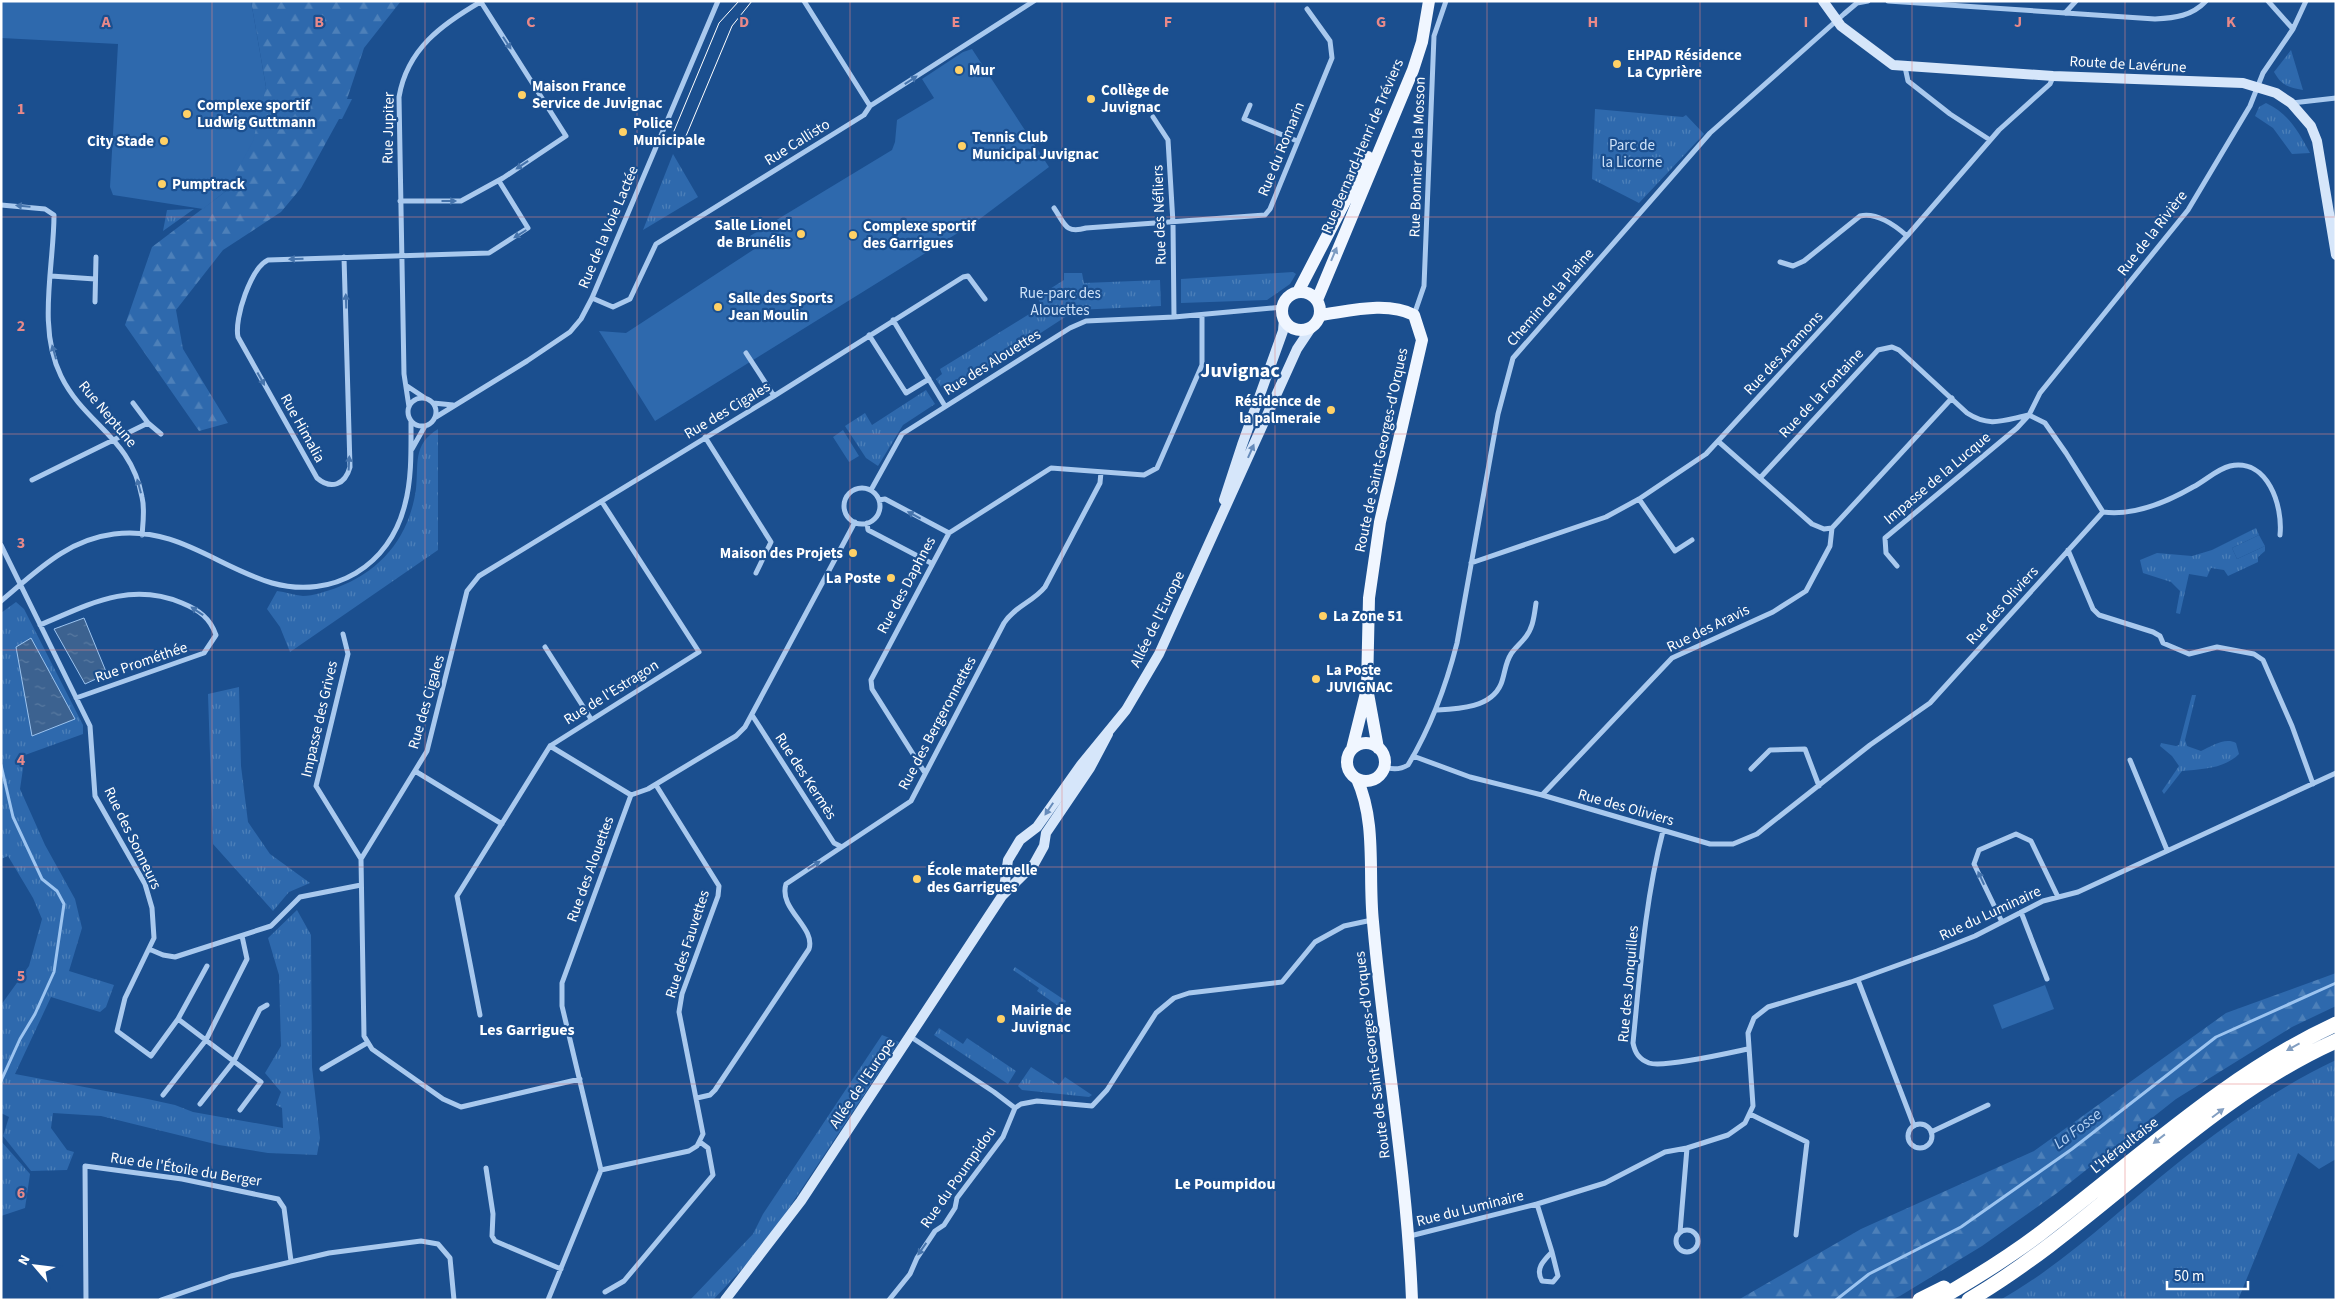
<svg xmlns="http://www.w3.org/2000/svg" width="2337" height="1301" viewBox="0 0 2337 1301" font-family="'Source Sans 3',sans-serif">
	<defs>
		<pattern id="grass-tufts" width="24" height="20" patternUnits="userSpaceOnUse" patternTransform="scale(1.25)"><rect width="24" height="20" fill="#2e69ad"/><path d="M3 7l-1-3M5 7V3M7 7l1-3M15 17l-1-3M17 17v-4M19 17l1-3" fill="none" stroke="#4d80b9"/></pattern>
		<pattern id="forest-firs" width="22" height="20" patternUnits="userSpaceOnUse" patternTransform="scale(1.25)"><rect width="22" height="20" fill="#2e69ad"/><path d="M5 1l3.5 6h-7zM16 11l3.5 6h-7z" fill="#4d80b9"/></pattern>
		<pattern id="water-ripples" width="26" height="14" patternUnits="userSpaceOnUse" patternTransform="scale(1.25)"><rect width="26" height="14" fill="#3c6290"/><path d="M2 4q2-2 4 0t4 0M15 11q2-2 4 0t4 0" fill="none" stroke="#597aa1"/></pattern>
	</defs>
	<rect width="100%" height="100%" fill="#1b4f8f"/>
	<!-- grass -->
	<path fill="url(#grass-tufts)" d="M2291 50 2303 90C2288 87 2282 86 2274 72Z
		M2266 103C2289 114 2298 131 2310 153L2292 154 2273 128 2255 116 2259 107Z
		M1595 109 1683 117 1686 115 1704 134 1639 203 1592 179Z
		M673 154 698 197 643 230Z
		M194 209 163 231 167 210Z
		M1293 272 1296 274 1290 284 1267 300 1181 303V279Z
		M1064 273H1082L1084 283 1160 280 1161 306 1076 310 950 392 943 390 936 379 942 374 940 369 1039 308 1042 306 1037 297 1064 280Z
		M926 390 935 404 903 425 878 466 866 458 845 426 865 413 872 425Z
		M438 429V550L290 652 280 627 267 609 277 591C285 592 294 595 303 596 313 596 327 591 336 588 381 571 409 538 416 489 419 464 412 445 438 429Z
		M2256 528 2259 535 2232 548 2237 559 2265 546V551L2258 557V562L2228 576 2224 570 2211 568 2207 577 2189 574 2180 614 2176 613 2180 591 2171 582 2143 573 2140 560 2157 553 2192 556 2212 550Z
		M16 602 24 609 83 725V734L25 755 20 789 45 845 75 899 82 928 69 971 114 985 106 1007 100 1012 51 997 15 1074 143 1098 175 1105 193 1112 283 1128 282 1108 276 1105 281 1092 265 1073 281 1046 279 975 268 938 297 910 311 935 312 1067 320 1138 317 1155 268 1153 219 1145 101 1116 53 1113 51 1128 67 1150 74 1152 67 1170 31 1171 3 1136 9 1117 1 1113V1005L29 966 42 919 33 898 8 856 1 859V613Z
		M239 687 241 766 248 822 270 854 310 883 289 892 273 911 213 844 208 694Z
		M2192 695H2196L2185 740 2187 746 2201 751C2212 746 2225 737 2236 743L2239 754C2224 769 2202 769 2182 771L2164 794 2162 791 2179 766 2172 756 2160 746 2161 743 2176 746 2179 745Z
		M1015 967 1066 1001 1061 1008 1037 991 1039 988 1013 970Z
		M939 1028 963 1044 967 1038 1016 1071 1008 1084 934 1035Z
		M882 1035 899 1042 787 1211 759 1251 713 1300H690L753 1234 763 1214Z
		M2336 1060V1159L2319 1169 2298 1153 2238 1300H2000C2064 1264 2118 1211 2174 1166 2225 1125 2277 1088 2336 1060Z
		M1031 1067 1059 1085 1065 1077 1092 1095 1089 1097 1022 1090 1018 1086Z
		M1 1141 30 1174 25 1208 1 1216Z"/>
	<!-- forest -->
	<path fill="url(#forest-firs)" d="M251 1H401L364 48 347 99H352L342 119H339L301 188 281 212 223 250 176 310 183 349 228 423 199 431 125 325 152 247 226 191 266 87Z
		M2336 973V1006L2292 1027 2176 1099 2057 1193 1982 1246 1900 1296 1890 1300H1738L1861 1229 2034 1151 2226 1013Z"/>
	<!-- pitch -->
	<path fill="#2e69ad" d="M1 1H251L266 87 253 141 226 191 203 209 113 195 110 187 118 44 1 38Z
		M972 49 1049 167 977 221 655 421 599 331 626 333 756 248 750 236 892 150 895 142 897 120 934 98 922 79 963 52Z
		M843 430 859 456 849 462 833 437Z
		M2259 535 2265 546 2237 559 2232 548Z
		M2045 985 2054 1009 2002 1029 1993 1005Z"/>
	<!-- water -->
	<path fill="url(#water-ripples)" stroke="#9cc4f0" d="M84 618 107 674 85 684 54 629Z
		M31 638 75 719 32 736 16 647Z"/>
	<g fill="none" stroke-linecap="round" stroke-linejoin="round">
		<!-- stream -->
		<path stroke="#9cc4f0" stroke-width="3" d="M1 765 13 817 42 879 57 891 64 904 54 972 35 1014 20 1039 1 1081
			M1836 1300 1869 1274 1961 1227 2072 1149 2216 1037 2336 983"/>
		<!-- street -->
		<path stroke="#a9c9ee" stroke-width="5" d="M804 1 870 106
			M1888 1 2155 19C2175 18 2192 16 2206 1
			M2268 1 2293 29
			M2065 13 2076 1
			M1905 67 1908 81 1950 114 1990 140
			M2292 103 2336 98
			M1250 105 1244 119 1297 141
			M1153 117 1168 140 1173 223 1174 317
			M400 201H461L503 178 566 136 481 2
			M1 205 45 209 54 215C54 266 37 328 61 376 85 425 131 437 142 497 145 509 143 523 142 535
			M1054 208C1065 224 1065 234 1086 228L1265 215 1270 209 1332 58 1330 41 1307 9
			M344 257 350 467C345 485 331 490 317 478L238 337C234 318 251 268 268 260L489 253 528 228 499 181
			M1780 262 1793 266 1804 261 1860 216C1876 212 1895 225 1907 236
			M51 276 95 279
			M592 298 613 307 630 299 656 244 864 115 870 106 1034 1
			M95 302 96 257
			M1414 315 1424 286 1434 36 1446 1
			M893 320 945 406
			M869 335 906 393 929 379
			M746 353 774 396
			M407 386 425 398
			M408 412a14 14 0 1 1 28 0a14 14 0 1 1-28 0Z
			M433 403 453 405
			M409 407 404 374 399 97C407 49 442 24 482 1
			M436 417 527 361 570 332 581 319 592 298 718 1
			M148 423 161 434
			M705 437 771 542 756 573
			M1719 442 1812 524 1824 529 1832 528 1952 398
			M412 449 425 426
			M1760 478 1878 350 1892 347 1899 350 1967 413C1990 428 2004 420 2029 415
			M32 480 148 423 133 403
			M844 506a18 18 0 1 1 36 0a18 18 0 1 1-36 0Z
			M871 490 902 434 1070 328 1086 321 1174 317 1283 307
			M1639 499 1675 551 1692 540
			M879 500 885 499 949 533
			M2103 512C2133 516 2167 502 2193 487 2205 481 2217 469 2230 466 2268 458 2283 506 2280 535
			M867 523 868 530 931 563
			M1 545 90 726 95 796 145 884 152 908 154 938 125 998 117 1031 151 1056 178 1019 261 1082 240 1110
			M2068 550 2093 609 2099 615 2153 632 2160 636 2163 643 2189 654 2217 647 2254 654 2263 660 2292 726 2313 784
			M1471 563 1606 517 1639 499 1706 454 1907 236 1999 130 2050 84 2053 77
			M1897 566 1886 553 1885 538 2017 428 2029 415 2040 393 2188 210 2250 106 2263 73 2293 29 2306 1
			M1 601C36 572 66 540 114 534 177 526 217 567 272 583 333 600 390 566 405 504 412 478 411 448 411 421
			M40 625C88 605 129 581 182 603 199 610 210 618 216 635L204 653 76 698
			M343 634 348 654 316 786 361 859
			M545 647 591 719
			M1436 710C1458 709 1491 708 1501 684 1505 674 1505 663 1511 654 1514 649 1520 644 1524 639 1533 629 1534 617 1536 603
			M752 715 834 843 842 847
			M550 746 631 795
			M1413 756 1470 777 1542 795 1710 844H1733L1757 834 1870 745 1930 703 2103 512 2066 453 2045 423 2029 415
			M2130 760 2167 850
			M1384 767C1393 770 1400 770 1408 765 1431 727 1446 686 1457 643L1498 414 1513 358 1710 133 1844 14 1857 3 1868 1
			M1751 769 1770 750 1805 749 1819 786
			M415 771 502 824
			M925 773 872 689 871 680 949 533 1051 468 1144 475 1157 468 1161 459 1202 365V315
			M1542 795 1672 658 1773 612 1806 591 1830 546 1832 528
			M1663 831C1645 900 1640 972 1633 1043 1635 1053 1639 1059 1649 1063 1664 1068 1729 1053 1748 1049
			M2021 912 2047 979
			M2002 922 1974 864 1979 850 2016 834 2031 841 2058 897
			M149 949 163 955 175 957 271 926 300 897 361 885
			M1858 980 1914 1126
			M480 1015 457 896 550 746 699 652 602 502
			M178 1019 207 966
			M911 1037 994 1092 1015 1108
			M322 1069 367 1043
			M580 1079 461 1107 443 1099 379 1054 372 1049 364 1036 361 859 427 751 467 591 479 576 774 396 963 277 968 276 985 299
			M163 1095 206 1040 247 959 242 936
			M697 1098 710 1095 715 1090 809 949C816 927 778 909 786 884L911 801 1004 623C1015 606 1033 602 1045 587L1100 483 1101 472
			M200 1104 234 1061 260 1009 267 1005
			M1750 1114 1807 1142 1796 1235
			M1908 1136a12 12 0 1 1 24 0a12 12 0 1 1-24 0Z
			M1931 1132 1988 1105
			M486 1168 493 1214 492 1236 495 1241 561 1269
			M601 1170 689 1151 697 1146 703 1134 679 1012 682 994 718 896 719 886 656 785
			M1537 1204 1552 1252C1543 1261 1535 1269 1542 1281L1553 1282 1558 1276 1552 1252
			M1676 1241a11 11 0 1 1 22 0a11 11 0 1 1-22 0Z
			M1680 1232 1687 1148
			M1410 1236 1537 1204 1605 1183 1665 1152 1687 1148 1728 1135 1745 1123 1753 1106 1748 1033 1754 1018 1768 1007 1851 982 1937 951 1975 936 2043 901 2078 892 2336 773
			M605 1292 624 1281 713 1175 708 1148 700 1142
			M86 1300 85 1166 182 1179 278 1199 284 1208 291 1261
			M161 1300 231 1276 329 1253 421 1241 438 1244 450 1258 454 1300
			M548 1300 601 1170 562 1006V983L631 795 648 789 736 736 745 727 855 522
			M889 1300 910 1274 917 1258 935 1231 944 1225 955 1208 957 1198 1003 1137 1015 1108 1021 1104 1037 1101 1092 1106 1107 1090 1156 1013 1174 998 1189 993 1282 982 1315 942 1344 926 1372 920"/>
		<!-- secondary -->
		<path stroke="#d6e6fa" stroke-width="10" d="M1823 1 1841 26 1893 65 2053 76 2243 83 2276 93 2291 103 2311 126 2317 141 2336 255
			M1224 500 1242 445 1283 331 1284 319
			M1003 895 1008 860 1020 840 1037 827 1081 765 1126 710 1159 654 1297 349 1311 328
			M725 1300 801 1201 1002 896 1034 864 1044 846 1046 833 1090 768 1108 734"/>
		<!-- primary -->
		<path stroke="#f0f6ff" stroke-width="12" d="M1282 311a19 19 0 1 1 38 0a19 19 0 1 1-38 0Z
			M1298 292 1368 157
			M1317 300 1413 70 1422 42 1429 1
			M1320 315C1350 311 1387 301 1414 315L1422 340 1380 522 1369 598 1367 688 1378 748
			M1347 762a19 19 0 1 1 38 0a19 19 0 1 1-38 0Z
			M1352 749 1366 693
			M1357 779C1377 823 1368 875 1373 922 1384 1048 1407 1173 1412 1300"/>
		<!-- highway -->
		<path stroke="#fff" stroke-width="15" d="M1920 1300 1944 1288
			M1937 1300C1977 1277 2015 1254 2051 1225 2143 1154 2230 1073 2336 1024
			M1969 1300C2098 1224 2198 1103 2336 1041"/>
		<!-- tram -->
		<path stroke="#fff" stroke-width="1" d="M674 131 719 23 739 1
			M686 136 732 26 752 1"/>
	</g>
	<!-- one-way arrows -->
	<defs><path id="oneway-solid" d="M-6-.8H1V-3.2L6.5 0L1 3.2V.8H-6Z" transform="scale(1.25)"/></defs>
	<g fill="#4674ac">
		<use href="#oneway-solid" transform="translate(507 43) rotate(57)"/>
		<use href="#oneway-solid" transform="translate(911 80) rotate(-33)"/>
		<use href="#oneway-solid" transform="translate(522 165) rotate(146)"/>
		<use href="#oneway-solid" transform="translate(449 201)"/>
		<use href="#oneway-solid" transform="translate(23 206) rotate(-175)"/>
		<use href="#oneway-solid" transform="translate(520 234) rotate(148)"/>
		<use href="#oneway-solid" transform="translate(296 259) rotate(178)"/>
		<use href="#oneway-solid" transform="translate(346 301) rotate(-92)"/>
		<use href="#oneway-solid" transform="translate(54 352) rotate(-106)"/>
		<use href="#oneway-solid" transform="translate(261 379) rotate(61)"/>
		<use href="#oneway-solid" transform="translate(349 463) rotate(-87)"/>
		<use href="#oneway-solid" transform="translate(139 486) rotate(-105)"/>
		<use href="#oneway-solid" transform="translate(914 515) rotate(-152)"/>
		<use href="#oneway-solid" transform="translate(197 611) rotate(-146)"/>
		<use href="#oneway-solid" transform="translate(814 865) rotate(-32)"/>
		<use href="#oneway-solid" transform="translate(1981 878) rotate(-115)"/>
		<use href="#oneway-solid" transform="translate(922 1249) rotate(125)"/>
	</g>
	<use fill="#7b9ac1" href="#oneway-solid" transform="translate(1334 254) rotate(-67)"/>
	<g fill="#668bba">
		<use href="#oneway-solid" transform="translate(1251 451) rotate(-66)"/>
		<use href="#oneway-solid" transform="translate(1049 809) rotate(124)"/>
	</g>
	<g fill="#829ec1">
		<use href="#oneway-solid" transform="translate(2293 1047) rotate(151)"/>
		<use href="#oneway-solid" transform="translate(2218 1113) rotate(-37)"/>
		<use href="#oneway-solid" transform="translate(2159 1139) rotate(142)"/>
	</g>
	<!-- grid -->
	<path fill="none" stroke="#e88989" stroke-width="1" stroke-opacity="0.55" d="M212 1V1300M425 1V1300M637 1V1300M850 1V1300M1062 1V1300M1275 1V1300M1487 1V1300M1700 1V1300M1912 1V1300M2125 1V1300M1 217H2336M1 434H2336M1 650H2336M1 867H2336M1 1084H2336"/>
	<!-- markers -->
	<g fill="#ffd166" stroke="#1b4f8f" stroke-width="2">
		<circle cx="1617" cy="64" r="5"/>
		<circle cx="959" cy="70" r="5"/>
		<circle cx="522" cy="95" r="5"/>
		<circle cx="1091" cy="99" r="5"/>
		<circle cx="187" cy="114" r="5"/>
		<circle cx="623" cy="132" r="5"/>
		<circle cx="164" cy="141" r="5"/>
		<circle cx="962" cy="146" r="5"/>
		<circle cx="162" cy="184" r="5"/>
		<circle cx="801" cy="234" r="5"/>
		<circle cx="853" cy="235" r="5"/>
		<circle cx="718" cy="307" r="5"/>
		<circle cx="1331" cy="410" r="5"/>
		<circle cx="853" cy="553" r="5"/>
		<circle cx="891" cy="578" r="5"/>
		<circle cx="1323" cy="616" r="5"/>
		<circle cx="1316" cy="679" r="5"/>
		<circle cx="917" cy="879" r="5"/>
		<circle cx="1001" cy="1019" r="5"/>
	</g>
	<g text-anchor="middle" stroke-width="4.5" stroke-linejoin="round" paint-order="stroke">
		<!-- poi labels -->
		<g font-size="15" font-weight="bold" fill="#fff" stroke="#1b4f8f" text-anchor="start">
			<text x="1627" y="60">EHPAD Résidence<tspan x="1627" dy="17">La Cyprière</tspan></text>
			<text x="969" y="75">Mur</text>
			<text x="532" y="91">Maison France<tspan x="532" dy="17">Service de Juvignac</tspan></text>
			<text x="1101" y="95">Collège de<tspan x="1101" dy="17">Juvignac</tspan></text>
			<text x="197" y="110">Complexe sportif<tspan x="197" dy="17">Ludwig Guttmann</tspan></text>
			<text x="633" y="128">Police<tspan x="633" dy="17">Municipale</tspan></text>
			<text x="972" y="142">Tennis Club<tspan x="972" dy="17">Municipal Juvignac</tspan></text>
			<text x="154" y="146" text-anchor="end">City Stade</text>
			<text x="172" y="189">Pumptrack</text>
			<text x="791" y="230" text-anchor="end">Salle Lionel<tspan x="791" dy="17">de Brunélis</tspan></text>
			<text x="863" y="231">Complexe sportif<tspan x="863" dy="17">des Garrigues</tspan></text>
			<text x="728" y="303">Salle des Sports<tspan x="728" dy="17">Jean Moulin</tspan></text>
			<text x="1321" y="406" text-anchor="end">Résidence de<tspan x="1321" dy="17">la palmeraie</tspan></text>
			<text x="843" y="558" text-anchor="end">Maison des Projets</text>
			<text x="881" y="583" text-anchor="end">La Poste</text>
			<text x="1333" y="621">La Zone 51</text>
			<text x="1326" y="675">La Poste<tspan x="1326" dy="17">JUVIGNAC</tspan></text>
			<text x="927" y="875">École maternelle<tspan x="927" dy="17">des Garrigues</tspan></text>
			<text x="1011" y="1015">Mairie de<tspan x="1011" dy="17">Juvignac</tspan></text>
		</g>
		<!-- street labels -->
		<g font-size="15" fill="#fff" stroke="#1b4f8f">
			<text transform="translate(2128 64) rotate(3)" y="5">Route de Lavérune</text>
			<text transform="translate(388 128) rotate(-89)" y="5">Rue Jupiter</text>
			<text transform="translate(797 142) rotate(-32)" y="5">Rue Callisto</text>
			<text transform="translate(1362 146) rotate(-67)" y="5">Rue Bernard-Henri de Tréviers</text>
			<text transform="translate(1281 149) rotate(-68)" y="5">Rue du Romarin</text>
			<text transform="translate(1417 157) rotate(-88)" y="5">Rue Bonnier de la Mosson</text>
			<text transform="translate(1159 215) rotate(-92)" y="5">Rue des Néfliers</text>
			<text transform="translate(608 227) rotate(-67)" y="5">Rue de la Voie Lactée</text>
			<text transform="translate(2152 233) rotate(-52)" y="5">Rue de la Rivière</text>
			<text transform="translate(1550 297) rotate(-49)" y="5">Chemin de la Plaine</text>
			<text transform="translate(1783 353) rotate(-47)" y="5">Rue des Aramons</text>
			<text transform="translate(992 362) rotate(-32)" y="5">Rue des Alouettes</text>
			<text transform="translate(1821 393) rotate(-47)" y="5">Rue de la Fontaine</text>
			<text transform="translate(727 410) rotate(-31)" y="5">Rue des Cigales</text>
			<text transform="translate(108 414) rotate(50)" y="5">Rue Neptune</text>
			<text transform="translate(303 428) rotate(61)" y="5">Rue Himalia</text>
			<text transform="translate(1381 450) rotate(-78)" y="5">Route de Saint-Georges-d'Orques</text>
			<text transform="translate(1937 478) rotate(-40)" y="5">Impasse de la Lucque</text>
			<text transform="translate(906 585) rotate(-62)" y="5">Rue des Daphnes</text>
			<text transform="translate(2002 605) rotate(-48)" y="5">Rue des Oliviers</text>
			<text transform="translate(1157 619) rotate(-64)" y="5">Allée de l'Europe</text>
			<text transform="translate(1708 628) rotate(-26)" y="5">Rue des Aravis</text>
			<text transform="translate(141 662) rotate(-19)" y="5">Rue Prométhée</text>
			<text transform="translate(611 692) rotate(-32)" y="5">Rue de l'Estragon</text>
			<text transform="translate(426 702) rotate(-74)" y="5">Rue des Cigales</text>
			<text transform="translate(319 719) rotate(-77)" y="5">Impasse des Grives</text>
			<text transform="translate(937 723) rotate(-62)" y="5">Rue des Bergeronnettes</text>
			<text transform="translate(806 776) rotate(57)" y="5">Rue des Kermès</text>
			<text transform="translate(1626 807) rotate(16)" y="5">Rue des Oliviers</text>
			<text transform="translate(133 838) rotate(64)" y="5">Rue des Sonneurs</text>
			<text transform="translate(590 869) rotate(-70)" y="5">Rue des Alouettes</text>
			<text transform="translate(1990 913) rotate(-25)" y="5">Rue du Luminaire</text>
			<text transform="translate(687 944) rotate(-72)" y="5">Rue des Fauvettes</text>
			<text transform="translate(1628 984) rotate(-85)" y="5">Rue des Jonquilles</text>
			<text transform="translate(1372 1055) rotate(-97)" y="5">Route de Saint-Georges-d'Orques</text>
			<text transform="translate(862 1083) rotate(-56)" y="5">Allée de l'Europe</text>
			<text transform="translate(2124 1145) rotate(-38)" y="5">L'Héraultaise</text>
			<text transform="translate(186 1169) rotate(9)" y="5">Rue de l'Étoile du Berger</text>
			<text transform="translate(958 1177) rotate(-55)" y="5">Rue du Poumpidou</text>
			<text transform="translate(1470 1208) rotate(-14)" y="5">Rue du Luminaire</text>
		</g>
		<!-- park labels -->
		<g font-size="15" fill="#cfe3fa" stroke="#1b4f8f">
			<text x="1632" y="150">Parc de<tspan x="1632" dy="17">la Licorne</tspan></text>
			<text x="1060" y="298">Rue-parc des<tspan x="1060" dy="17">Alouettes</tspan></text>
		</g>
		<!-- neighbourhood labels -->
		<g font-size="16" font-weight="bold" fill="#fff" stroke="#1b4f8f">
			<text x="527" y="1035">Les Garrigues</text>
			<text x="1225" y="1189">Le Poumpidou</text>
		</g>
		<!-- water labels -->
		<g font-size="16" font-style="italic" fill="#b5d3f5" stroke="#1b4f8f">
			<text transform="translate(2077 1128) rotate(-37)" y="6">La Fosse</text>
		</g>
		<!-- district labels -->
		<g font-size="20" font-weight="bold" fill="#fff" stroke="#1b4f8f">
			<text x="1240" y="377">Juvignac</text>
		</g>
	</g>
	<g font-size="16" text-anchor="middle" font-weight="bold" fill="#e88989" stroke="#1b4f8f" stroke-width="4.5" stroke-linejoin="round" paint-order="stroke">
		<text x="106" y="27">A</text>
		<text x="319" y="27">B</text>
		<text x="531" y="27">C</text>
		<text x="744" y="27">D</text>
		<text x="956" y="27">E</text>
		<text x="1168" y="27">F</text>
		<text x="1381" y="27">G</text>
		<text x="1593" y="27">H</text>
		<text x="1806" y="27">I</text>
		<text x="2018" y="27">J</text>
		<text x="2231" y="27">K</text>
		<text x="21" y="114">1</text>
		<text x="21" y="331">2</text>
		<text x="21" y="548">3</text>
		<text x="21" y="765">4</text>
		<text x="21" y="981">5</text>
		<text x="21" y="1198">6</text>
	</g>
	<!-- border -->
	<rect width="2337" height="1301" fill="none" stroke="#ffffff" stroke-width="5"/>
	<!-- north arrow -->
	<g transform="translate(35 1266) rotate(298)" stroke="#1b4f8f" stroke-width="4" paint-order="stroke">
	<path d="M0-4L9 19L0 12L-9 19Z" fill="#ffffff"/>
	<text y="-8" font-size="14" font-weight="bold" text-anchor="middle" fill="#ffffff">N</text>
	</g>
	<!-- scale -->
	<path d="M2167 1281v8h81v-8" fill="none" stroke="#ffffff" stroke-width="2.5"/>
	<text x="2174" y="1281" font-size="15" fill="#ffffff" stroke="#1b4f8f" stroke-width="4" paint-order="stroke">50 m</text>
</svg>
